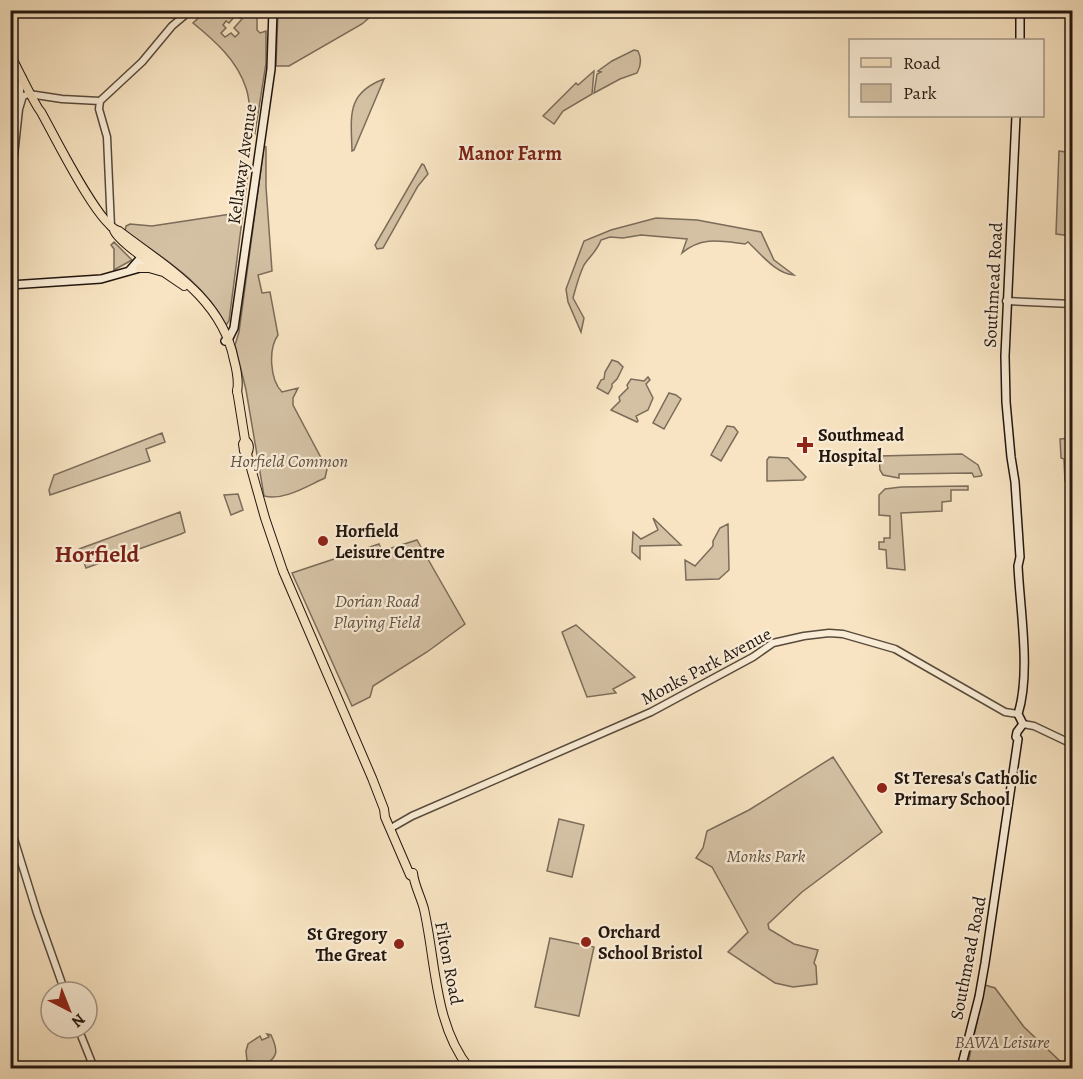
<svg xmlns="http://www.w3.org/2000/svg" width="1083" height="1079" viewBox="0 0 1083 1079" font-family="Alegreya,serif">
	<rect width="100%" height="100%" fill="#f8e4c2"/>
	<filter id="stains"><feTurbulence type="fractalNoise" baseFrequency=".00333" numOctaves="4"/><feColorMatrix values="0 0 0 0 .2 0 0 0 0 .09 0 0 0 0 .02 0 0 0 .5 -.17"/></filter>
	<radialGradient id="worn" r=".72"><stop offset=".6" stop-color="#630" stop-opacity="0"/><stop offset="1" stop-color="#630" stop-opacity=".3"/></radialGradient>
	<!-- green -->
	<path fill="#d4c1a4" stroke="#7b6c5a" stroke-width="1.5" fill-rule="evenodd" d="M206 11H257V30L260 33 266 31V63L255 133C249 120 251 102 246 88 237 60 215 41 193 23ZM235 16 242 19 234 28 239 33 235 37 231 33 225 37 221 33 226 28 223 25 226 21 229 23Z
		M278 11V10L377 11 362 24 289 66H276Z
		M634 50 638 51C642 59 641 66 637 73L620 79 594 93 597 74 601 72 598 71 612 61Z
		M594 71 592 94 563 111 554 124 543 116 576 83 578 85Z
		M384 79 354 150 352 151C351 116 346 93 384 79Z
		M264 146 266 147V187L272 271 258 275 262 293 270 292 278 335C268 349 270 380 282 392L298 388 293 398V405L327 469 325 478C307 486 284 501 264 496L246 390 235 345 239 332Z
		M1059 151 1072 153V236L1056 234Z
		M422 164 424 165 428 174 418 186 383 248 377 249 375 245Z
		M249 166 229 321 226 325C203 281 164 259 125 231L126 226 130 224 152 226 231 214 238 207Z
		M656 218 697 220 761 232 774 260 794 275C776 274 761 254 748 242L745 244C721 241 702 236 682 253L687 239 641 235 623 238 610 237 601 240C597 251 590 256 584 265 579 275 576 287 573 298L584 318 581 332 568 302 566 289 584 241 611 230Z
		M114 242 132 260 114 270V249L111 245Z
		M612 360 618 362 623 367 617 379 612 384V387L608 394 597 388 601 380 604 379 605 372Z
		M648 377 650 380 646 384 653 398 648 410 636 416 638 421 637 422 611 410 620 401 619 397 628 388 627 385 631 379 644 381Z
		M669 393 676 395 681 399 664 429 653 423Z
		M727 426 734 427 738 432 721 461 711 455Z
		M162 433 165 442 146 449 150 461 50 495 49 490 54 475Z
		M1072 438V481H1065L1064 459 1061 458 1060 439Z
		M962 454 978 465 982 475 981 476 974 477 972 473 899 474V478L883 475 880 470 879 456Z
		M769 457 788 458 806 477 803 480 767 481V460Z
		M968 486V490H951V501L942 502V511L901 513 905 570 887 568 886 550 879 549V542H884V538H890V516L879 515V495L885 489 901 487Z
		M238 494 243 510 231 515 224 495Z
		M180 512 185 532 181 534 86 568 79 549Z
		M653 518 681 545 640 546V559L632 552 633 532 641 539 658 530Z
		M728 524 729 570 719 579 686 580 685 560 695 566 713 546V541L720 528Z
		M417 540 465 624 427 652 373 686 370 697 352 706 292 573 379 544 382 551Z
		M576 625 635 677 613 689 616 693 587 697 562 632Z
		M833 757 882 832 802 892 768 924 769 929 794 944 818 950 814 963 816 966 817 984 793 987 775 983 728 952 748 932 712 867 696 858 703 848 707 831 749 810Z
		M559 819 584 825 572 877 547 871Z
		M550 938 594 947 579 1016 535 1007Z
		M985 985 995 988 1024 1027 1060 1061 1070 1065 1072 1064V1068H967Z
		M267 1034 271 1035C279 1052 278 1058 261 1067L260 1064 251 1068 253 1064 252 1061H247L246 1051 248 1044 260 1036 262 1040 269 1037Z"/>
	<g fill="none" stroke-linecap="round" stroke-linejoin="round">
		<!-- tertiary casing -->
		<g stroke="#584a3c" stroke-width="9">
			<path id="tertiary" d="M636 10 656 12 667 10
				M19 99 22 77
				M100 101 142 62 172 26 191 10
				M100 101 99 109 107 137 111 227
				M10 193 19 109 23 96 29 94 62 99 100 101
				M1006 301 1072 304
				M1023 724 1034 726 1072 744
				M10 826 37 913 65 992
				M391 828 412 816 651 712 753 657 773 643 804 636 829 633 843 634 895 649 1005 712 1018 714
				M78 1028 94 1068"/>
		</g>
		<!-- secondary casing -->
		<g stroke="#221610" stroke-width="10">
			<path id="secondary" d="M1020 40V10
				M129 271 145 253
				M10 285 101 279 140 268 143 265
				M225 341 229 338 234 328 271 69 273 10
				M961 1068 979 997 985 963 1018 739 1016 737 1017 732 1023 724 1018 714C1031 673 1020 609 1018 566L1020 557 1015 482 1011 457 1006 402 1005 356 1016 116"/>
		</g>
		<!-- primary casing -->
		<g stroke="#221610" stroke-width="10">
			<path id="primary" d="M10 54C15 64 37 109 41 112 53 133 99 227 119 231 166 267 222 298 234 360 237 371 239 382 237 392
				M114 230C117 242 170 276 184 286
				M140 268H149L163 272
				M237 390 245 440C250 444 250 448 247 454
				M245 440 243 444 244 451 247 454 265 518 283 571 372 778 384 809 385 817 410 875 413 877
				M413 873C414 885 421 897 424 909 436 962 434 1024 469 1068"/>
		</g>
		<!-- tertiary -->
		<use href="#tertiary" stroke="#faedd7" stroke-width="6"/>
		<!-- secondary -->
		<use href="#secondary" stroke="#faedd7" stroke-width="7"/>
		<!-- primary -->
		<use href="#primary" stroke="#f8e4c2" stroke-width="8"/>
	</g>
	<!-- markers -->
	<g fill="#8f2418" stroke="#faedd7" stroke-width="2">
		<path d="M802 436h6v6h6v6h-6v6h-6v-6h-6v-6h6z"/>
		<circle cx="323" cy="541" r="6"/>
		<circle cx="882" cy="788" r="6"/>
		<circle cx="586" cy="942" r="6"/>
		<circle cx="399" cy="944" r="6"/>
	</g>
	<g text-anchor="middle" stroke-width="4.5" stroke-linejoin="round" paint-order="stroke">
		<!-- street labels -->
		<g font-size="18" fill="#221610" stroke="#faedd7">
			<text transform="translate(242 164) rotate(-82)" y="6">Kellaway Avenue</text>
			<text transform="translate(993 285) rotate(-87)" y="6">Southmead Road</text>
			<text transform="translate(706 666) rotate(-28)" y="6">Monks Park Avenue</text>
			<text transform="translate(968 958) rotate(-79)" y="6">Southmead Road</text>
			<text transform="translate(449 963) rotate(79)" y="6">Filton Road</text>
		</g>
		<!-- poi labels -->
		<g font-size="18" font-weight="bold" fill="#221610" stroke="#faedd7" text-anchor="start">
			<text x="818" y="441">Southmead<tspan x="818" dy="21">Hospital</tspan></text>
			<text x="335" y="537">Horfield<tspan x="335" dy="21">Leisure Centre</tspan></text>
			<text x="894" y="784">St Teresa's Catholic<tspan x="894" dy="21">Primary School</tspan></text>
			<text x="598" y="938">Orchard<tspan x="598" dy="21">School Bristol</tspan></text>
			<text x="387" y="940" text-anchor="end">St Gregory<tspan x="387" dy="21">The Great</tspan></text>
		</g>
		<!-- park labels -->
		<g font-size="18" font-style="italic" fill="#605244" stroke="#faedd7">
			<text x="289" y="467">Horfield Common</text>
			<text x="377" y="607">Dorian Road<tspan x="377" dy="21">Playing Field</tspan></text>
			<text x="766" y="862">Monks Park</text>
			<text x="1002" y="1048">BAWA Leisure</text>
		</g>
		<!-- neighbourhood labels -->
		<g font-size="20" font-weight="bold" fill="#7a1f14" stroke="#faedd7">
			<text x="510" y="160">Manor Farm</text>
		</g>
		<!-- district labels -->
		<g font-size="24" font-weight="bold" fill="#7a1f14" stroke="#faedd7">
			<text x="97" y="562">Horfield</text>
		</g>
	</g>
	<!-- margin -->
	<rect width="1083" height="1079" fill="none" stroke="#f8e4c2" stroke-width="36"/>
	<rect x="12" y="12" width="1059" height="1055" fill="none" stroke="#221610" stroke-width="3"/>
	<rect x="18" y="18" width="1047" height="1043" fill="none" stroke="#221610" stroke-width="1.5"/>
	<!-- legend -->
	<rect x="849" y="39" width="195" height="78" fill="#faedd7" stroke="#a49787" stroke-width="1.5"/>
	<rect x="861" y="58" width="30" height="9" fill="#f8e4c2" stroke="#a49787" stroke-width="1.5"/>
	<text x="903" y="69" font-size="18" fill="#221610">Road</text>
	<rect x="861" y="84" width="30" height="18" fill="#d4c1a4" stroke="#a49787" stroke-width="1.5"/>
	<text x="903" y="99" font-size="18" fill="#221610">Park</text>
	<!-- north arrow -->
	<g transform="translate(69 1010) rotate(138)"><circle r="28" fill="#faedd7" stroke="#a49787" stroke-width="1.5"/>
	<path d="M0-4.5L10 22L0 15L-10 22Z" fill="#8f2418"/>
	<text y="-9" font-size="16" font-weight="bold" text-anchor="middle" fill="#221610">N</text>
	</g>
	<rect width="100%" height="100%" filter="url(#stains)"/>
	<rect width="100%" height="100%" fill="url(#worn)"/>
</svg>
